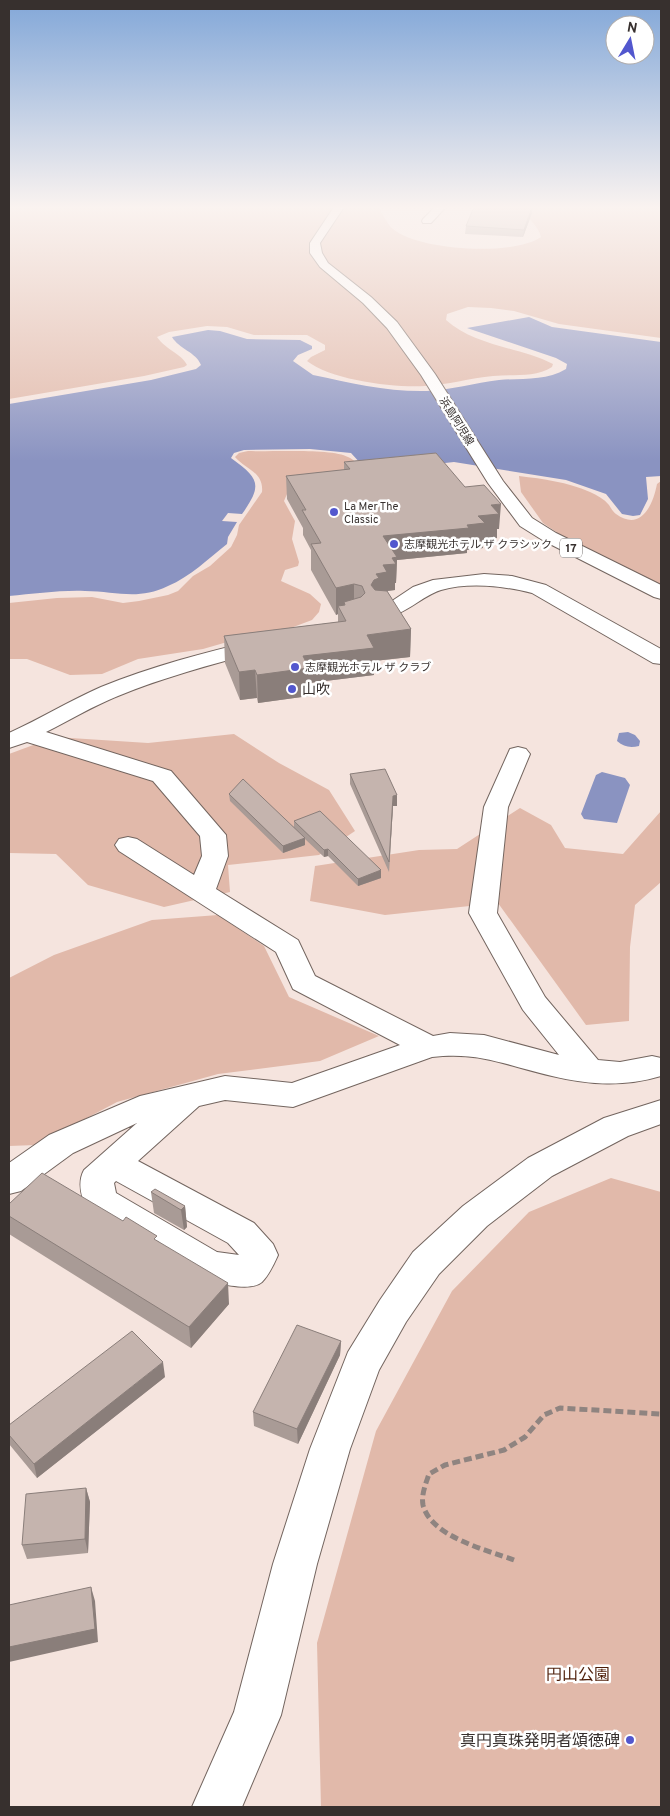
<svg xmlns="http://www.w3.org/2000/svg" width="670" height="1816" viewBox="0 0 670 1816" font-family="Overpass,'Noto Sans JP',sans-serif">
	<rect width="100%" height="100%" fill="#f5e4de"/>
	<!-- green -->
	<path fill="#e1b9aa" d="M9 207H378C383 214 387 224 393 229 419 251 514 256 541 237 538 224 526 219 523 207H661V338L559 324 514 311 491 308 468 307 447 314 446 320C475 346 519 347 553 364L552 367C535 378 513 374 493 376 470 378 447 385 425 386 394 388 331 380 307 361L311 357 325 350V345L307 335H254L227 327 207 326 169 332 157 337C166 350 182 354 187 365L184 367 144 376 9 399Z
		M248 451C269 452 332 448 348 457 354 459 357 465 363 468L287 494 284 501 295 521 292 539 299 562 298 566 285 570 281 581 310 594 321 604 319 612 312 620 288 629 255 634 203 649 138 659 102 674 70 675 27 659H9V603L57 598 92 597 123 603 139 601 168 595 178 591 193 576 210 566 231 547 237 535 239 525 262 492C264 472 245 469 235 457L239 453Z
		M519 476C544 479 567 482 590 492 597 495 604 499 609 505 611 508 613 512 616 514 641 532 653 505 657 484L661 481V586L587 553 543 523 521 492Z
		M234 734 279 763 329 790 355 831 319 855 228 865 230 892 164 907 88 885 56 854 9 853V754L55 737 148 743Z
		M520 808 551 825 565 848 623 854 661 811V882L635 905 630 947 629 1021 586 1025 498 903 385 915 310 901 315 866 419 850 457 849Z
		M218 915 264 946 289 997 379 1036 320 1061 218 1074 117 1102 36 1145 9 1146V978L54 955 152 920Z
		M611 1178 661 1192V1807H321L317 1643 376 1431 452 1291 529 1212Z"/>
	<!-- water -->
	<path fill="#8a93c1" d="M529 317 552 327 661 342V476L646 477 648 499 640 515 633 516 622 514 606 494 566 480 454 462 427 465H362L351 453 310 449 244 450 234 453 231 458C259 478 263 485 242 514L228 513 222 521 237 522 228 537 227 544C209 558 190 577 168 586 137 601 116 591 85 591 60 590 34 594 9 596V404L151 380 196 369 201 365C196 352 179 349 172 337L208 330 220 331 247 339 300 340 312 346V349L298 355 293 361 313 375C351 383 388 392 427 391 451 390 475 383 499 380 523 378 546 381 566 369L567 364 556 358 467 328Z
		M628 732 635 735 640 741 639 746C630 748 624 747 617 741L619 733Z
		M602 772 625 778 630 785 617 823 584 819 581 814 596 775Z"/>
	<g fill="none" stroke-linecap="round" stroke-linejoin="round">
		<!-- minor casing -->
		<g stroke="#73655f" stroke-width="2">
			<path id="minor" d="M435 207H446L431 223H423L422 221 423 219Z
				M484 574 512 576 546 585 661 649V664L653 663 532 593C505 586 469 582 441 590 418 597 401 622 375 615L372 611 375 607 389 603 413 587 433 580Z
				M261 639 268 641 271 645 268 649C218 663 167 676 118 696 93 706 70 720 46 732L171 771 226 835 228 856 216 889 298 940 315 976 433 1036 450 1033 484 1035 559 1055 523 1010 469 913 484 807 510 749 518 747 526 749 530 754 508 807 497 913 545 997 598 1060 620 1062 652 1056 661 1058V1076C624 1087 590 1085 552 1076 507 1066 480 1051 432 1057L293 1107 225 1100 199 1106 138 1161 254 1223 273 1244 278 1255C274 1264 269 1275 262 1282 250 1293 211 1282 197 1277L88 1211C81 1197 77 1183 84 1170L137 1123 73 1153 21 1191 9 1194V1163L49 1135 140 1096 225 1076 292 1083 400 1045 293 989 276 952 119 851 115 845 119 839 128 837 137 839 194 875 202 856 200 836 153 781 27 742 9 748V733C40 719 69 701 101 687 152 666 207 652 261 639ZM116 1181 228 1243 239 1255 217 1252 116 1193 114 1183Z
				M661 1100V1124L628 1136 552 1176 487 1226 439 1274 406 1322 379 1370 350 1449 317 1564 281 1715 242 1807H192L234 1712 273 1564 310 1449 348 1352 380 1300 413 1252 463 1206 528 1158 604 1118Z"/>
		</g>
		<!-- major casing -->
		<g stroke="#73655f" stroke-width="2">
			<path id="major" d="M334 207H344L320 243 322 253 328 263 371 297 397 322 435 374 503 481 532 518 556 533 661 585V599L654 597 544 541 520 526 488 483 421 375 387 328 363 303 320 267 310 253V243Z"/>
		</g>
		<!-- path -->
		<path stroke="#8f8480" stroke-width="5" stroke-dasharray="8 4" stroke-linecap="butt" d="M514 1560C487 1550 431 1537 423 1505 421 1495 426 1483 429 1474L445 1465 504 1450 525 1437 544 1415 560 1408 661 1414"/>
		<!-- minor -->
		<use href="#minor" fill="#fff" fill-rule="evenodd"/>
		<!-- major -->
		<use href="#major" fill="#fff" fill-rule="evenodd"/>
	</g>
	<!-- wall -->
	<path fill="#a99b96" d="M532 207V213L523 237 465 234 466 226Z
		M344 462 499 529H497V538L483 540V548L467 550V553L397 560 396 583H395V590L387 591 411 629 410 657 374 661V675L309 683V696L258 703 257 698 240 700 225 663 224 636 338 622V614L336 615 311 570V550L303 535V528L287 499 286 476 344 470Z
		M350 774 397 806H393L389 872 350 784Z
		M229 794 294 827V821L381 878 358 886 328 856 324 857 305 839V845L283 853 230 801Z
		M151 1192 185 1206 187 1227 184 1230 154 1213Z
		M9 1204 158 1241 229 1304 191 1348 9 1234Z
		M341 1341 340 1355 298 1444 254 1426 253 1412Z
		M165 1377 37 1478 9 1444V1425Z
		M86 1488 90 1502 88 1553 27 1559 22 1545Z"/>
	<!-- shaded-wall -->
	<path fill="#8a7e7a" d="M532 207V213L523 237 524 230Z
		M501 504 499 529H497V538L483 540V548L467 550V553L397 560 396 583H395V590L387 591 379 599 371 585 376 574 383 536 467 525 491 505Z
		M354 584V610L345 605 344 602V613L338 606V614L336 615V588Z
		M411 629 410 657 374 661V675L309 683V696L258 703 257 675 303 656 367 635Z
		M255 670 257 698 240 700 239 672Z
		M397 795V806H393L389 872 393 796Z
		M305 838V845L283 853V846Z
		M328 849V856L324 857V850Z
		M381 870V878L358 886V879Z
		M185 1206 187 1227 184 1230 181 1210Z
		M228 1283 229 1304 191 1348 189 1327Z
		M341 1341 340 1355 298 1444 297 1429Z
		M163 1362 165 1377 37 1478 34 1464Z
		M86 1488 90 1502 88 1553 85 1539Z
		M91 1587 95 1601 98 1642 9 1662V1647Z"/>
	<!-- building -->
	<path fill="#c5b4ae" stroke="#8a7e7a" d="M474 207H532L524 230 466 226Z
		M436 453 465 487 484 485 501 504 491 505 499 514 478 516 485 523 467 525 469 528 383 536 397 557 392 558 396 564 383 565 387 572 376 574 379 578 374 580 371 585 375 590 387 591 411 629 367 635 374 648 303 656 309 668 257 675 255 670 239 672 224 636 346 621 338 606 345 605 344 602 361 597 365 593 362 586 354 584 336 588 311 544 321 543 302 510H306L286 476 350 469 344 462Z
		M385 769 397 795 393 796 389 862 350 774Z
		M243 779 305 838 283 846 229 794Z
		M320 811 381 870 358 879 328 849 324 850 294 821Z
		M42 1173 123 1221 126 1217 157 1236 154 1239 228 1283 189 1327 9 1216V1204Z
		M155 1189 185 1206 181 1210 151 1192Z
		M297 1325 341 1341 297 1429 253 1412Z
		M132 1331 163 1362 34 1464 9 1435V1425Z
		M86 1488 85 1539 22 1545 26 1494Z
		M91 1587 95 1629 9 1647V1605Z"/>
	<!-- sky -->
	<linearGradient id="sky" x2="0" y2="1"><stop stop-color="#82a7d8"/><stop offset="0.45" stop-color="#faf3f0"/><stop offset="1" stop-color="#faf3f0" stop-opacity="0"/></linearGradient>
	<rect width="670" height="461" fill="url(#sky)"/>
	<!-- markers -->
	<g fill="#5257ce" stroke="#fff" stroke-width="2">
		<circle cx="334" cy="512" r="5"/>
		<circle cx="394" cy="544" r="5"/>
		<circle cx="295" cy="667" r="5"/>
		<circle cx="292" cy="689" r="5"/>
		<circle cx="630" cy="1740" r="5"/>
	</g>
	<g text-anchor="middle" stroke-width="5" stroke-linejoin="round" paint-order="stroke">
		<!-- far-street labels -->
		<g font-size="11" fill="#37302e" stroke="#fff">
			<text transform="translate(457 421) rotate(58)" y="4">浜島阿児線</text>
		</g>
		<!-- far-poi labels -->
		<g font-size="11" fill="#37302e" stroke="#fff" text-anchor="start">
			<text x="344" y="510">La Mer The<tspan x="344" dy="13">Classic</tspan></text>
			<text x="404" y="548">志摩観光ホテル ザ クラシック</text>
			<text x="305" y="671">志摩観光ホテル ザ クラブ</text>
		</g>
		<!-- shield labels -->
		<rect fill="#fff" stroke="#736e6d" stroke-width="1" x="560" y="538.5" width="22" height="19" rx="4"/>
		<g font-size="12" font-weight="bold" fill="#37302e">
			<text x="571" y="552">17</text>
		</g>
		<!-- poi labels -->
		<g font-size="14" fill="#37302e" stroke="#fff" text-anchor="start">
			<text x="302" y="694">山吹</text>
		</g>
		<!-- near-park labels -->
		<g font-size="16" fill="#4d1d08" stroke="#fff">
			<text x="578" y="1680">円山公園</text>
		</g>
		<!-- near-poi labels -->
		<g font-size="16" fill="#37302e" stroke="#fff" text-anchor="end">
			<text x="620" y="1746">真円真珠発明者頌徳碑</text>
		</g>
	</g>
	<!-- border -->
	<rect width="670" height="1816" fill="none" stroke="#37302e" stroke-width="20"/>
	<!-- north arrow -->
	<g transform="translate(630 40) rotate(10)"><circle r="24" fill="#ffffff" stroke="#afacab"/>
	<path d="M0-4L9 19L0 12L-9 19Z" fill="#5257ce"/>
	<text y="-8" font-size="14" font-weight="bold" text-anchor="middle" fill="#37302e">N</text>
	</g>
</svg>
